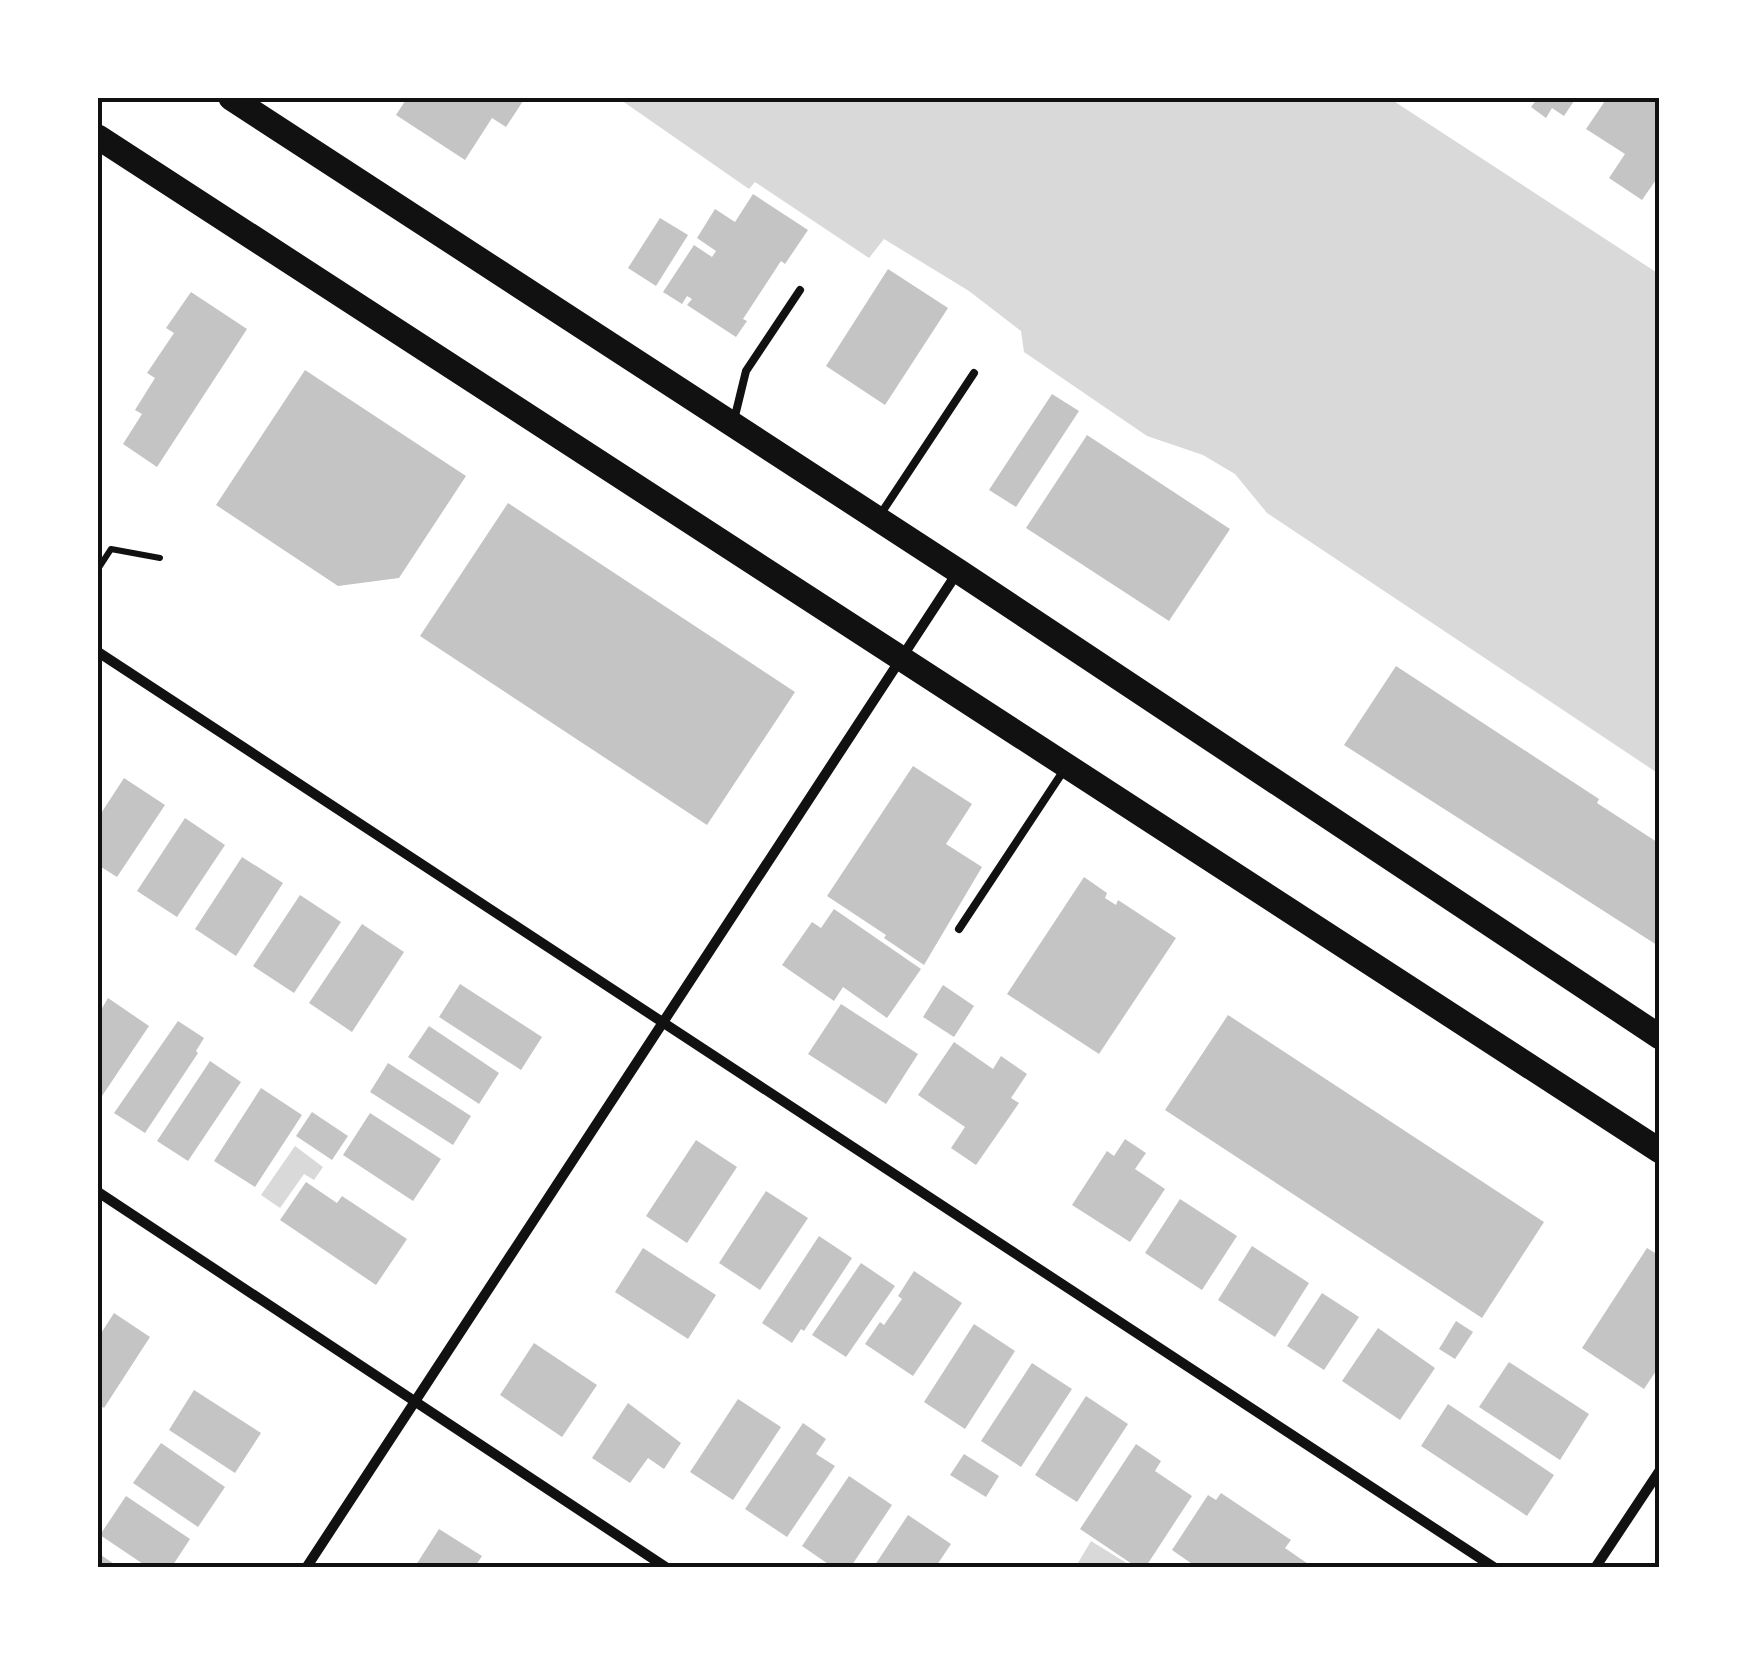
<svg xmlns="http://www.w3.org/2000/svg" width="1757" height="1665" viewBox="0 0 1757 1665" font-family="Inter,sans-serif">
	<rect width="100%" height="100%" fill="#fff"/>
	<!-- water -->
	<path fill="#d9d9d9" d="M618 98H1389L1659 274V774L1267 513 1235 474 1203 455 1147 436 1024 352 1021 331 969 291 884 239 869 258 755 182 749 189Z
		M295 1146 323 1167 314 1180 304 1174 280 1208 261 1195Z
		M1091 1541 1133 1567H1084L1078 1563Z"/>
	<!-- building -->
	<path fill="#c4c4c4" d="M407 98H525L506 127 492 118 465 160 396 115Z
		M1538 98H1576L1564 116 1552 108 1546 118 1531 107Z
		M1607 98H1660V174L1642 200 1609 178 1625 154 1586 129Z
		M753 194 808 230 785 264 781 261 743 319 747 321 736 337 687 305 692 299 687 296 682 304 663 292 694 245 712 257 716 251 697 238 715 209 735 222Z
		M660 218 688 235 656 286 628 268Z
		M888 269 948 308 885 405 826 366Z
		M191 292 247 329 157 467 123 444 142 414 135 410 155 378 147 373 174 333 166 328Z
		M305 370 466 476 399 578 338 586 216 505Z
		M1052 394 1079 411 1016 507 989 490Z
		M1087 435 1230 529 1169 621 1026 528Z
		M508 503 795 692 707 825 420 636Z
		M1396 666 1599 799 1597 803 1660 844V947L1344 745Z
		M913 766 972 804 946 844 982 867 924 965 884 938 886 935 827 896Z
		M124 778 165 805 117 877 98 865V818Z
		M185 818 225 845 177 917 137 891Z
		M242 857 283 883 236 956 195 929Z
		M1084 877 1107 893 1105 898 1116 905 1118 900 1176 938 1099 1054 1007 994Z
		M300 895 341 922 294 993 253 966Z
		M834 909 921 969 887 1018 843 987 834 1001 782 965 812 922 821 928Z
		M362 924 404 952 352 1032 309 1003Z
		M460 984 542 1037 521 1070 439 1017Z
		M943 985 974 1006 954 1037 923 1017Z
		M108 998 149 1026 102 1096 98 1093V1015Z
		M841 1004 918 1054 886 1104 808 1054Z
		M1228 1015 1544 1222 1482 1318 1165 1110Z
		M178 1021 204 1038 196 1051 198 1053 145 1133 114 1113Z
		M429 1026 499 1073 479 1104 408 1057Z
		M954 1042 993 1069 1001 1056 1027 1074 1011 1098 1019 1103 976 1165 951 1148 965 1127 918 1095Z
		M210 1061 241 1082 188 1161 157 1141Z
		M388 1063 471 1116 453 1145 370 1092Z
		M261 1088 302 1115 255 1187 214 1161Z
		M312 1112 348 1136 332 1160 296 1136Z
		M370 1113 441 1159 413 1201 343 1155Z
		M1125 1139 1146 1153 1135 1169 1165 1189 1130 1242 1072 1205 1107 1151 1114 1156Z
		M696 1140 737 1167 687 1243 646 1216Z
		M306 1182 337 1203 342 1196 407 1239 376 1285 280 1220Z
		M766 1191 808 1218 760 1290 719 1263Z
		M1180 1199 1237 1236 1202 1290 1145 1253Z
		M819 1236 852 1258 804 1331 801 1329 792 1343 762 1323Z
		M1252 1246 1309 1283 1275 1337 1218 1300Z
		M643 1248 716 1295 688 1339 615 1292Z
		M1647 1248 1660 1256V1365L1644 1389 1582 1348Z
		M861 1263 895 1286 846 1357 812 1335Z
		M914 1271 962 1303 913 1376 865 1344 880 1322 884 1325 902 1299 898 1296Z
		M1322 1293 1359 1317 1324 1370 1287 1346Z
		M114 1313 150 1337 104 1408 98 1404V1338Z
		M1456 1321 1473 1332 1455 1359 1439 1349Z
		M974 1324 1015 1351 965 1429 924 1402Z
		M1378 1328 1435 1368 1400 1420 1342 1381Z
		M534 1343 597 1385 562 1437 500 1395Z
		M1509 1362 1589 1414 1560 1460 1479 1407Z
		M1032 1363 1072 1389 1021 1467 981 1441Z
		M194 1390 261 1433 235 1473 169 1430Z
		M1086 1396 1128 1424 1077 1502 1035 1475Z
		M738 1399 781 1427 733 1500 690 1472Z
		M628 1403 681 1443 664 1469 648 1458 630 1483 592 1458Z
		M1448 1404 1554 1475 1527 1516 1421 1446Z
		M803 1423 826 1439 816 1454 835 1466 787 1537 745 1509Z
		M161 1443 225 1487 198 1527 133 1483Z
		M1136 1444 1161 1461 1155 1471 1192 1496 1145 1568H1138L1080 1529Z
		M964 1454 999 1476 986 1497 950 1475Z
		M849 1476 892 1505 850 1568H834L802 1546Z
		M1221 1493 1291 1540 1285 1548 1314 1568H1198L1172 1550 1208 1495 1216 1500Z
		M126 1496 190 1539 171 1568H149L100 1535Z
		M908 1515 951 1544 935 1568H873Z
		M439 1529 482 1556 474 1568H414Z
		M98 1553 120 1568H98Z"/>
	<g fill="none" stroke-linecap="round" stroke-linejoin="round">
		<!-- path -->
		<path stroke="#111" stroke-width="6" d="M98 569 111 549 160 558"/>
		<!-- service -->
		<path stroke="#111" stroke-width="8" d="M734 420 746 371 800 290
			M880 515 974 373
			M959 929 1064 770"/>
		<!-- minor -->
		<path stroke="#111" stroke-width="10" d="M98 652 1495 1568
			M98 1192 667 1568
			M306 1568 957 573
			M1595 1568 1660 1470"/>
		<!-- primary -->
		<path stroke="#111" stroke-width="25" d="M231 98 958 571 1660 1037
			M98 137 1660 1151"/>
	</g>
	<!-- border -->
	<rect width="1757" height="1665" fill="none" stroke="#ffffff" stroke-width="200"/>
	<rect x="100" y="100" width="1557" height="1465" fill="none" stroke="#111" stroke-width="4"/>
</svg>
